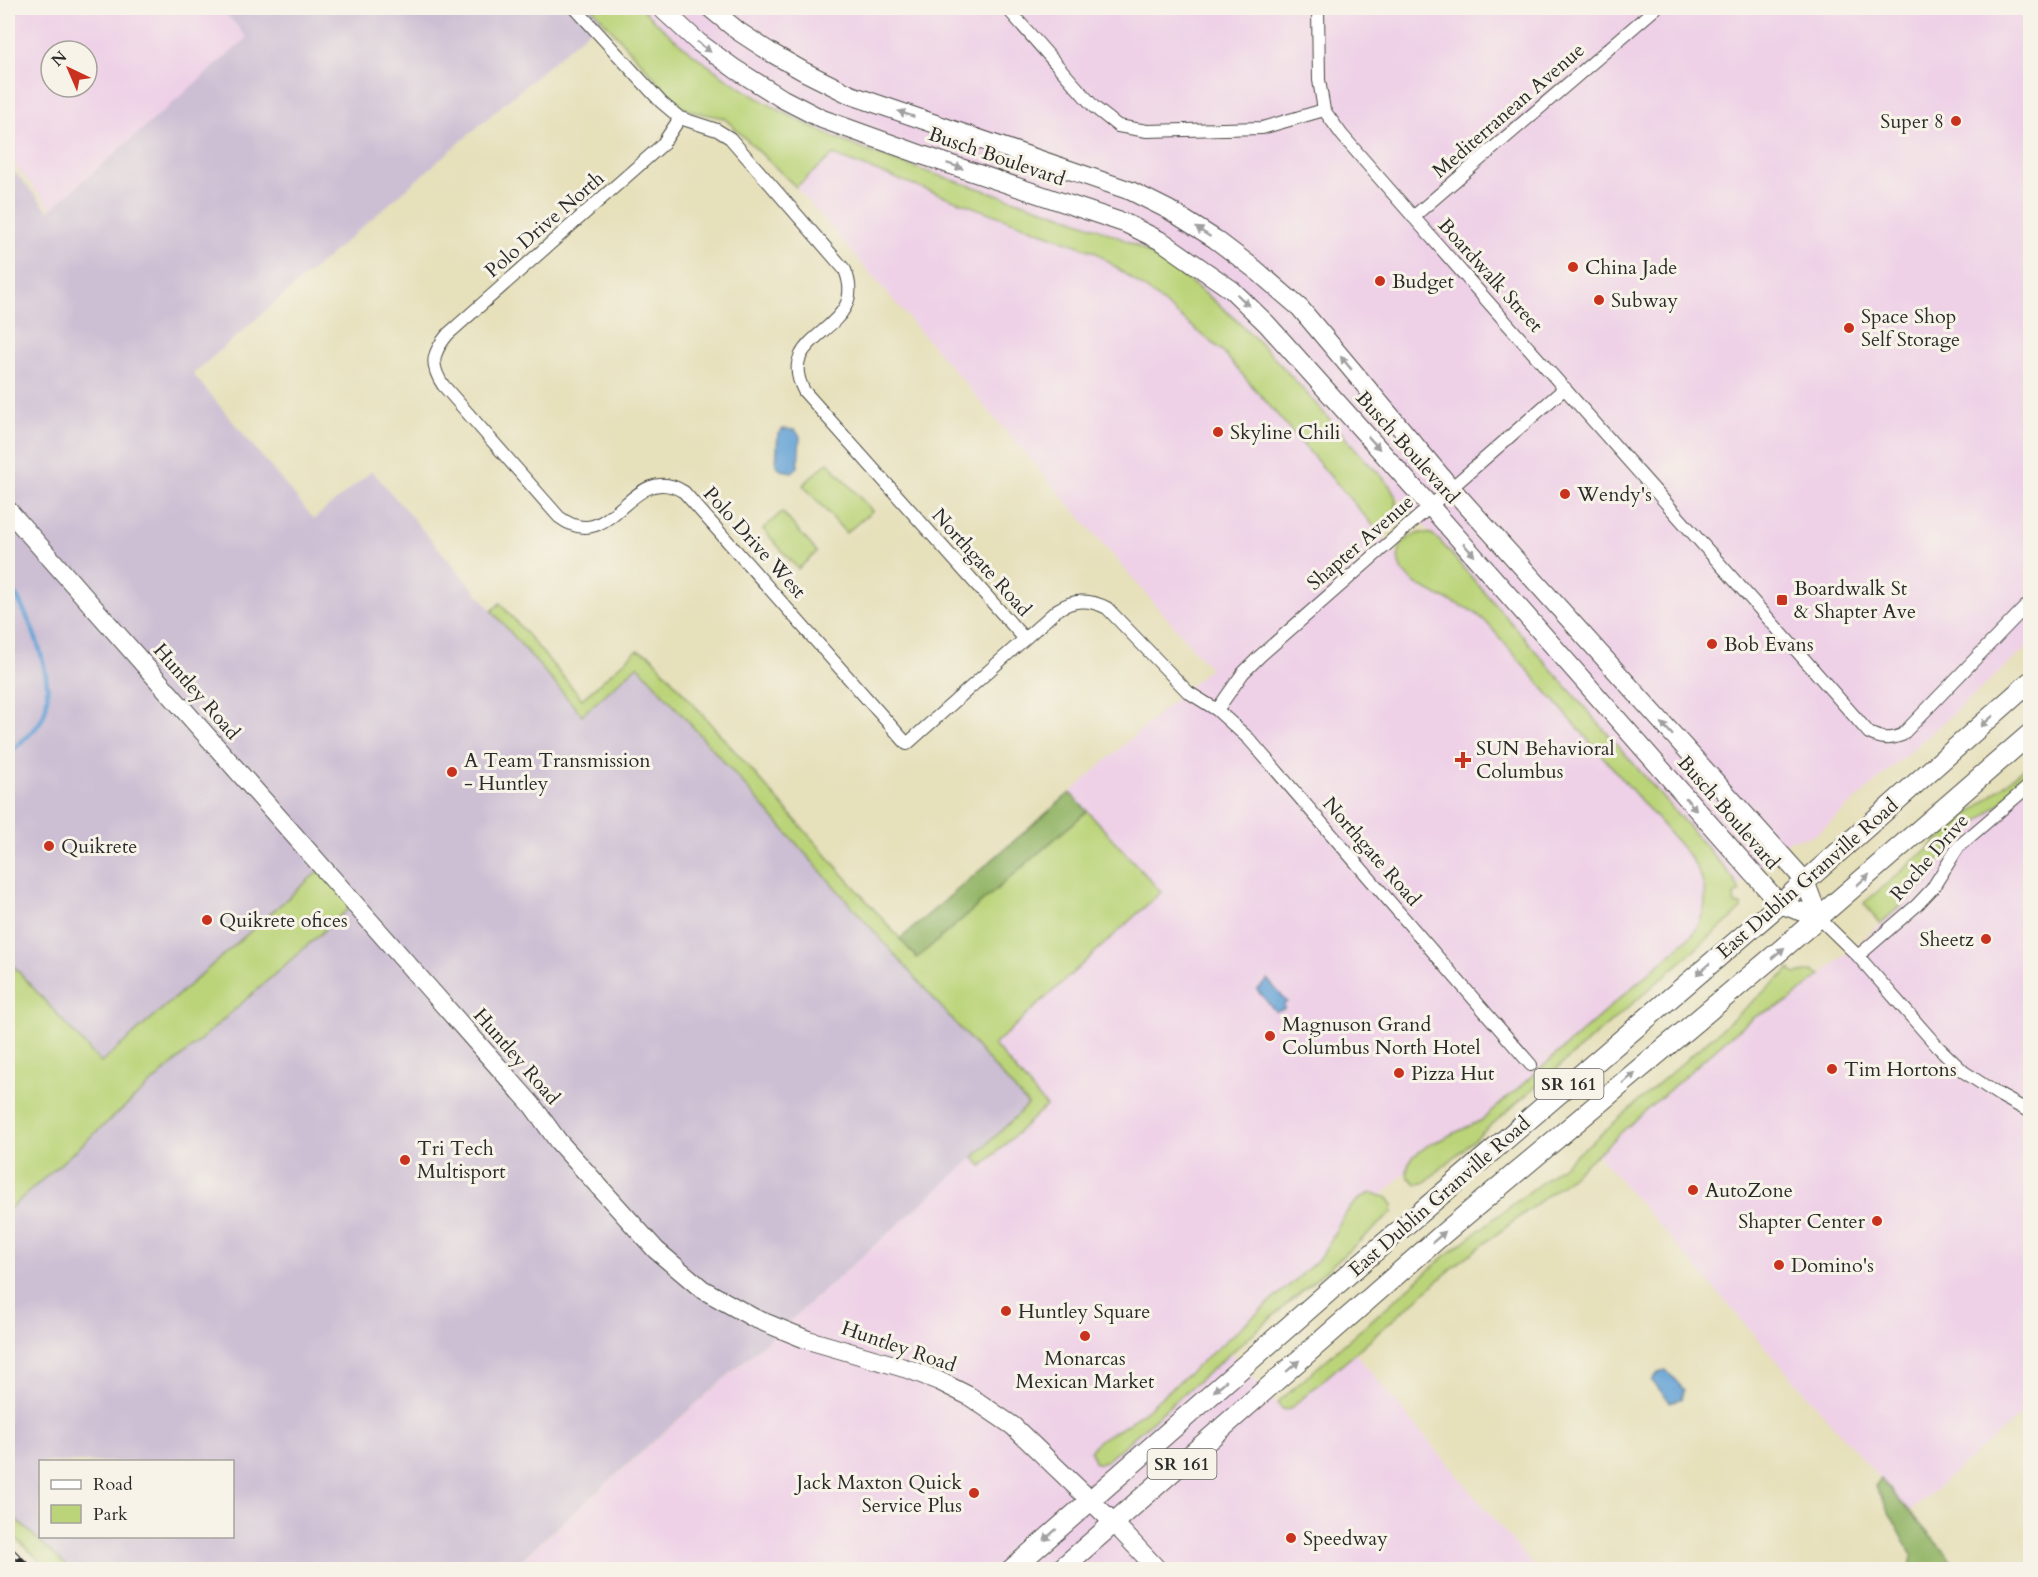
<svg xmlns="http://www.w3.org/2000/svg" width="2038" height="1577" viewBox="0 0 2038 1577" font-family="Cardo,serif">
	<rect width="100%" height="100%" fill="#f7f3e8"/>
	<filter id="ink" filterUnits="userSpaceOnUse"><feTurbulence type="fractalNoise" baseFrequency=".0167" numOctaves="2"/><feDisplacementMap in="SourceGraphic" scale="12" xChannelSelector="R" yChannelSelector="G"/><feConvolveMatrix kernelMatrix="1 2 1 2 8 2 1 2 1" color-interpolation-filters="sRGB"/></filter>
	<filter id="wash" filterUnits="userSpaceOnUse"><feTurbulence type="fractalNoise" baseFrequency=".008" numOctaves="4" result="noise"/><feDisplacementMap in="SourceGraphic" scale="24" xChannelSelector="R" yChannelSelector="G"/><feGaussianBlur stdDeviation="1.35" result="paint"/><feColorMatrix in="noise" values="0 0 0 0 0 0 0 0 0 0 0 0 0 0 0 0 0 1.4 0 .05"/><feComposite in="paint" operator="in"/></filter>
	<g filter="url(#wash)">
		<rect width="100%" height="100%" fill="#e6e0bb"/>
		<!-- built -->
		<path fill="#eed0e7" fill-rule="evenodd" d="M8 8H221L248 38 52 209 8 158ZM51 51H87V87H51Z
			M641 8H2030V645L1825 827 1813 836 1790 840 1738 886 1440 541 1432 534 1395 494 1388 481 1369 464 1264 345 1236 319 1188 279 1137 246 1094 227 925 170 833 137 798 120 719 73 683 47Z
			M832 155 1095 252 1151 293 1221 350 1398 555 1400 567 1424 590 1473 611 1487 623 1690 857 1699 871 1705 887 1706 905 1702 920 1694 933 1482 1120 1409 1163 1407 1171 1382 1195 1371 1193 1348 1209 1321 1256 1300 1276 1150 1407 1128 1424 1101 1439 1105 1462 1231 1353 1281 1409 1285 1410 1290 1409 1355 1353 1536 1569 510 1570 974 1157 983 1166 1046 1107 994 1045 1161 892 1070 793 1210 668 796 187Z
			M2030 777V1407L1909 1512 1597 1154 1728 1038 1754 1017 1788 1002 1852 949 1927 883 1943 855 1954 843Z"/>
		<!-- industrial -->
		<path fill="#ccbed3" fill-rule="evenodd" d="M221 8H592L602 19 193 374 314 519 372 471 581 714 637 665 1028 1105 974 1157 510 1569H70L8 1512V1210L354 903 322 868 101 1063 8 960V164L49 211 247 38ZM40 1462H232V1536H40Z"/>
		<!-- green -->
		<path fill="#bbd479" stroke="#738052" stroke-width="1.5" d="M592 8H641C695 62 762 105 832 136 882 159 938 175 990 192 1039 208 1089 222 1135 245 1147 251 1158 260 1169 267 1248 319 1306 394 1369 464 1386 480 1406 496 1392 521 1388 527 1384 530 1377 530L1221 350 1151 293 1095 252 833 155 796 187 724 118 695 112 680 106Z
			M828 462 872 511 846 533 803 485Z
			M782 512 817 552 798 569 763 529Z
			M1422 533 1432 534 1440 541 1733 878 1740 892 1734 895 1735 904 1741 905V910L1424 1183 1417 1184 1408 1177 1407 1171 1409 1163 1414 1156 1427 1146 1482 1120 1694 933C1711 905 1708 884 1690 857L1487 623C1482 619 1478 614 1472 611 1451 599 1387 583 1400 549 1404 538 1412 535 1422 533Z
			M500 603 582 699 637 650 650 655 917 958 1087 811 1161 892 994 1045 1046 1106 982 1166 974 1157 1028 1105 638 665 582 715 492 611Z
			M2030 763V777L1954 843 1943 855 1927 883 1880 924 1864 903Z
			M322 868 355 903 8 1210V960L101 1063Z
			M1790 969 1795 974 1812 971 1821 975 1788 1002 1754 1017 1728 1038 1564 1183 1456 1265 1290 1409C1283 1411 1281 1408 1277 1403L1444 1257 1550 1176 1593 1141Z
			M1371 1193 1388 1198 1393 1205 1392 1213 1105 1462 1099 1464 1094 1462 1091 1451 1094 1445 1101 1439 1128 1424 1150 1407 1300 1276C1307 1269 1316 1263 1321 1256 1338 1234 1342 1204 1371 1193Z
			M8 1512 70 1569H49L8 1531Z"/>
		<!-- forest -->
		<path fill="#94b669" stroke="#60704a" stroke-width="1.5" d="M1070 793 1087 811 917 958 900 939Z
			M1881 1479 1959 1569H1908L1911 1564V1553L1875 1486Z"/>
		<!-- water -->
		<path fill="#64a2d6" stroke="#486680" stroke-width="1.5" d="M783 429 795 430 800 436 798 467 792 472 781 470 776 465 778 434Z
			M1268 980 1287 1002 1284 1004V1009L1275 1011 1257 990Z
			M1666 1370 1684 1390 1681 1399 1670 1402 1652 1381 1658 1372Z"/>
		<g fill="none" stroke-linecap="round" stroke-linejoin="round">
			<!-- stream -->
			<path stroke="#64a2d6" stroke-width="4.5" d="M8 583C29 613 64 692 38 725 30 736 17 745 8 754"/>
		</g>
	</g>
	<g filter="url(#ink)">
		<g fill="none" stroke-linecap="round" stroke-linejoin="round">
			<!-- minor casing -->
			<g stroke="#474641" stroke-width="14">
				<path id="minor" d="M575 8 661 102 680 118 717 130 730 138 845 270C871 333 772 331 804 391L1024 638
					M1007 8 1094 107 1118 126 1147 131 1262 128 1324 110
					M1318 8 1319 80 1324 110 1342 135C1516 336 1694 533 1869 733 1881 739 1889 740 1902 735L2030 602
					M680 118 662 145 448 334C433 352 429 364 443 385L559 517C613 558 631 458 684 492L907 744 1057 610C1074 599 1089 599 1107 608L1188 692 1217 710 1249 739 1531 1065
					M1413 217 1656 8
					M1217 710 1243 673 1260 656 1565 388
					M1819 918 1858 956 1937 1046 1964 1072 1999 1095 2030 1112
					M1858 956 1917 905 1932 889 1959 846 2030 785"/>
			</g>
			<!-- secondary casing -->
			<g stroke="#474641" stroke-width="20">
				<path id="secondary" d="M661 8 698 42 735 69 783 99 822 119 922 155 1127 224 1163 242 1232 290 1267 324 1430 506 1780 904 1819 918
					M710 8 738 31 770 52 803 71 851 95 1131 191 1169 210 1215 239 1256 270 1300 308 1451 488 1805 881 1819 918
					M8 510 433 993 532 1105 558 1141 656 1250 702 1289 754 1318 808 1340 911 1370 939 1381 969 1396 1013 1426 1115 1524 1158 1570"/>
			</g>
			<!-- primary casing -->
			<g stroke="#474641" stroke-width="22">
				<path id="primary" d="M1011 1570 1359 1265 1780 904 2030 682
					M1060 1570 1443 1234 1781 950 2030 734"/>
			</g>
			<!-- minor -->
			<use href="#minor" stroke="#fff" stroke-width="12"/>
			<!-- secondary -->
			<use href="#secondary" stroke="#fff" stroke-width="18"/>
			<!-- primary -->
			<use href="#primary" stroke="#fff" stroke-width="20"/>
			<!-- rail casing -->
			<g stroke="#2b2b2b" stroke-width="7">
				<path id="rail" d="M8 1548 31 1570
					M8 1563 15 1570"/>
			</g>
			<!-- rail -->
			<use href="#rail" stroke="#f7f3e8" stroke-width="4.5" stroke-dasharray="14" stroke-linecap="butt"/>
		</g>
		<!-- one-way arrows -->
		<defs><path id="oneway-solid" d="M-6-.8H1V-3.2L6.5 0L1 3.2V.8H-6Z" transform="scale(1.5)"/></defs>
		<g fill="#a0a0a0">
			<use href="#oneway-solid" transform="translate(704 47) rotate(37)"/>
			<use href="#oneway-solid" transform="translate(906 114) rotate(-161)"/>
			<use href="#oneway-solid" transform="translate(955 166) rotate(19)"/>
			<use href="#oneway-solid" transform="translate(1203 232) rotate(-147)"/>
			<use href="#oneway-solid" transform="translate(1243 300) rotate(44)"/>
			<use href="#oneway-solid" transform="translate(1346 363) rotate(-130)"/>
			<use href="#oneway-solid" transform="translate(1374 443) rotate(48)"/>
			<use href="#oneway-solid" transform="translate(1469 550) rotate(49)"/>
			<use href="#oneway-solid" transform="translate(1987 721) rotate(139)"/>
			<use href="#oneway-solid" transform="translate(1667 729) rotate(-132)"/>
			<use href="#oneway-solid" transform="translate(1691 804) rotate(49)"/>
			<use href="#oneway-solid" transform="translate(1863 880) rotate(-41)"/>
			<use href="#oneway-solid" transform="translate(1778 953) rotate(-40)"/>
			<use href="#oneway-solid" transform="translate(1703 969) rotate(139)"/>
			<use href="#oneway-solid" transform="translate(1629 1078) rotate(-40)"/>
			<use href="#oneway-solid" transform="translate(1439 1237) rotate(-41)"/>
			<use href="#oneway-solid" transform="translate(1293 1366) rotate(-41)"/>
			<use href="#oneway-solid" transform="translate(1220 1386) rotate(139)"/>
			<use href="#oneway-solid" transform="translate(1050 1535) rotate(138)"/>
		</g>
	</g>
	<!-- markers -->
	<g fill="#c8321e" stroke="#f7f3e8" stroke-width="2">
		<circle cx="1956" cy="121" r="6"/>
		<circle cx="1573" cy="267" r="6"/>
		<circle cx="1380" cy="281" r="6"/>
		<circle cx="1599" cy="300" r="6"/>
		<circle cx="1849" cy="328" r="6"/>
		<circle cx="1218" cy="432" r="6"/>
		<circle cx="1565" cy="494" r="6"/>
		<rect x="1776" y="594" width="12" height="12" rx="3"/>
		<circle cx="1712" cy="644" r="6"/>
		<path d="M1460 751h6v6h6v6h-6v6h-6v-6h-6v-6h6z"/>
		<circle cx="452" cy="772" r="6"/>
		<circle cx="49" cy="846" r="6"/>
		<circle cx="207" cy="920" r="6"/>
		<circle cx="1986" cy="939" r="6"/>
		<circle cx="1270" cy="1036" r="6"/>
		<circle cx="1832" cy="1069" r="6"/>
		<circle cx="1399" cy="1073" r="6"/>
		<circle cx="405" cy="1160" r="6"/>
		<circle cx="1693" cy="1190" r="6"/>
		<circle cx="1877" cy="1221" r="6"/>
		<circle cx="1779" cy="1265" r="6"/>
		<circle cx="1006" cy="1311" r="6"/>
		<circle cx="1085" cy="1336" r="6"/>
		<circle cx="974" cy="1493" r="6"/>
		<circle cx="1291" cy="1538" r="6"/>
	</g>
	<g text-anchor="middle" stroke-width="6" stroke-linejoin="round" paint-order="stroke">
		<!-- shield labels -->
		<g fill="#f7f3e8" stroke="#686764" stroke-width="1.5">
			<rect x="1534.5" y="1069" width="69" height="30" rx="4.5"/>
			<rect x="1147.5" y="1449" width="69" height="30" rx="4.5"/>
		</g>
		<g font-size="18" font-weight="bold" fill="#2b2b2b">
			<text x="1569" y="1090">SR 161</text>
			<text x="1182" y="1470">SR 161</text>
		</g>
		<!-- street labels -->
		<g font-size="20" fill="#2b2b2b" stroke="#f7f3e8">
			<text transform="translate(1508 110) rotate(-41)" y="7">Mediterranean Avenue</text>
			<text transform="translate(997 156) rotate(19)" y="7">Busch Boulevard</text>
			<text transform="translate(544 224) rotate(-41)" y="7">Polo Drive North</text>
			<text transform="translate(1491 275) rotate(48)" y="7">Boardwalk Street</text>
			<text transform="translate(1408 447) rotate(48)" y="7">Busch Boulevard</text>
			<text transform="translate(755 542) rotate(48)" y="7">Polo Drive West</text>
			<text transform="translate(1360 542) rotate(-41)" y="7">Shapter Avenue</text>
			<text transform="translate(982 562) rotate(48)" y="7">Northgate Road</text>
			<text transform="translate(197 691) rotate(49)" y="7">Huntley Road</text>
			<text transform="translate(1729 812) rotate(49)" y="7">Busch Boulevard</text>
			<text transform="translate(1372 851) rotate(49)" y="7">Northgate Road</text>
			<text transform="translate(1929 857) rotate(-49)" y="7">Roche Drive</text>
			<text transform="translate(1807 878) rotate(-41)" y="7">East Dublin Granville Road</text>
			<text transform="translate(517 1056) rotate(49)" y="7">Huntley Road</text>
			<text transform="translate(1439 1196) rotate(-41)" y="7">East Dublin Granville Road</text>
			<text transform="translate(899 1346) rotate(19)" y="7">Huntley Road</text>
		</g>
		<!-- poi labels -->
		<g font-size="20" fill="#2b2b2b" stroke="#f7f3e8" text-anchor="start">
			<text x="1944" y="128" text-anchor="end">Super 8</text>
			<text x="1585" y="274">China Jade</text>
			<text x="1392" y="288">Budget</text>
			<text x="1611" y="307">Subway</text>
			<text x="1861" y="323">Space Shop<tspan x="1861" dy="23">Self Storage</tspan></text>
			<text x="1230" y="439">Skyline Chili</text>
			<text x="1577" y="501">Wendy's</text>
			<text x="1794" y="595">Boardwalk St<tspan x="1794" dy="23">&amp; Shapter Ave</tspan></text>
			<text x="1724" y="651">Bob Evans</text>
			<text x="1476" y="755">SUN Behavioral<tspan x="1476" dy="23">Columbus</tspan></text>
			<text x="464" y="767">A Team Transmission<tspan x="464" dy="23">- Huntley</tspan></text>
			<text x="61" y="853">Quikrete</text>
			<text x="219" y="927">Quikrete ofices</text>
			<text x="1974" y="946" text-anchor="end">Sheetz</text>
			<text x="1282" y="1031">Magnuson Grand<tspan x="1282" dy="23">Columbus North Hotel</tspan></text>
			<text x="1844" y="1076">Tim Hortons</text>
			<text x="1411" y="1080">Pizza Hut</text>
			<text x="417" y="1155">Tri Tech<tspan x="417" dy="23">Multisport</tspan></text>
			<text x="1705" y="1197">AutoZone</text>
			<text x="1865" y="1228" text-anchor="end">Shapter Center</text>
			<text x="1791" y="1272">Domino's</text>
			<text x="1018" y="1318">Huntley Square</text>
			<text x="1085" y="1365" text-anchor="middle">Monarcas<tspan x="1085" dy="23">Mexican Market</tspan></text>
			<text x="962" y="1489" text-anchor="end">Jack Maxton Quick<tspan x="962" dy="23">Service Plus</tspan></text>
			<text x="1303" y="1545">Speedway</text>
		</g>
	</g>
	<!-- margin -->
	<rect width="2038" height="1577" fill="none" stroke="#f7f3e8" stroke-width="30"/>
	<!-- legend -->
	<rect x="39" y="1460" width="195" height="78" fill="#f7f3e8" stroke="#a5a39c" stroke-width="1.5"/>
	<rect x="51" y="1480" width="30" height="9" fill="#ffffff" stroke="#a5a39c" stroke-width="1.5"/>
	<text x="93" y="1490" font-size="18" fill="#2b2b2b">Road</text>
	<rect x="51" y="1505" width="30" height="18" fill="#bbd479" stroke="#a5a39c" stroke-width="1.5"/>
	<text x="93" y="1520" font-size="18" fill="#2b2b2b">Park</text>
	<!-- north arrow -->
	<g transform="translate(69 69) rotate(316)"><circle r="28" fill="#f7f3e8" stroke="#a5a39c" stroke-width="1.5"/>
	<path d="M0-4.5L10 22L0 15L-10 22Z" fill="#c8321e"/>
	<text y="-9" font-size="16" font-weight="bold" text-anchor="middle" fill="#2b2b2b">N</text>
	</g>
</svg>
